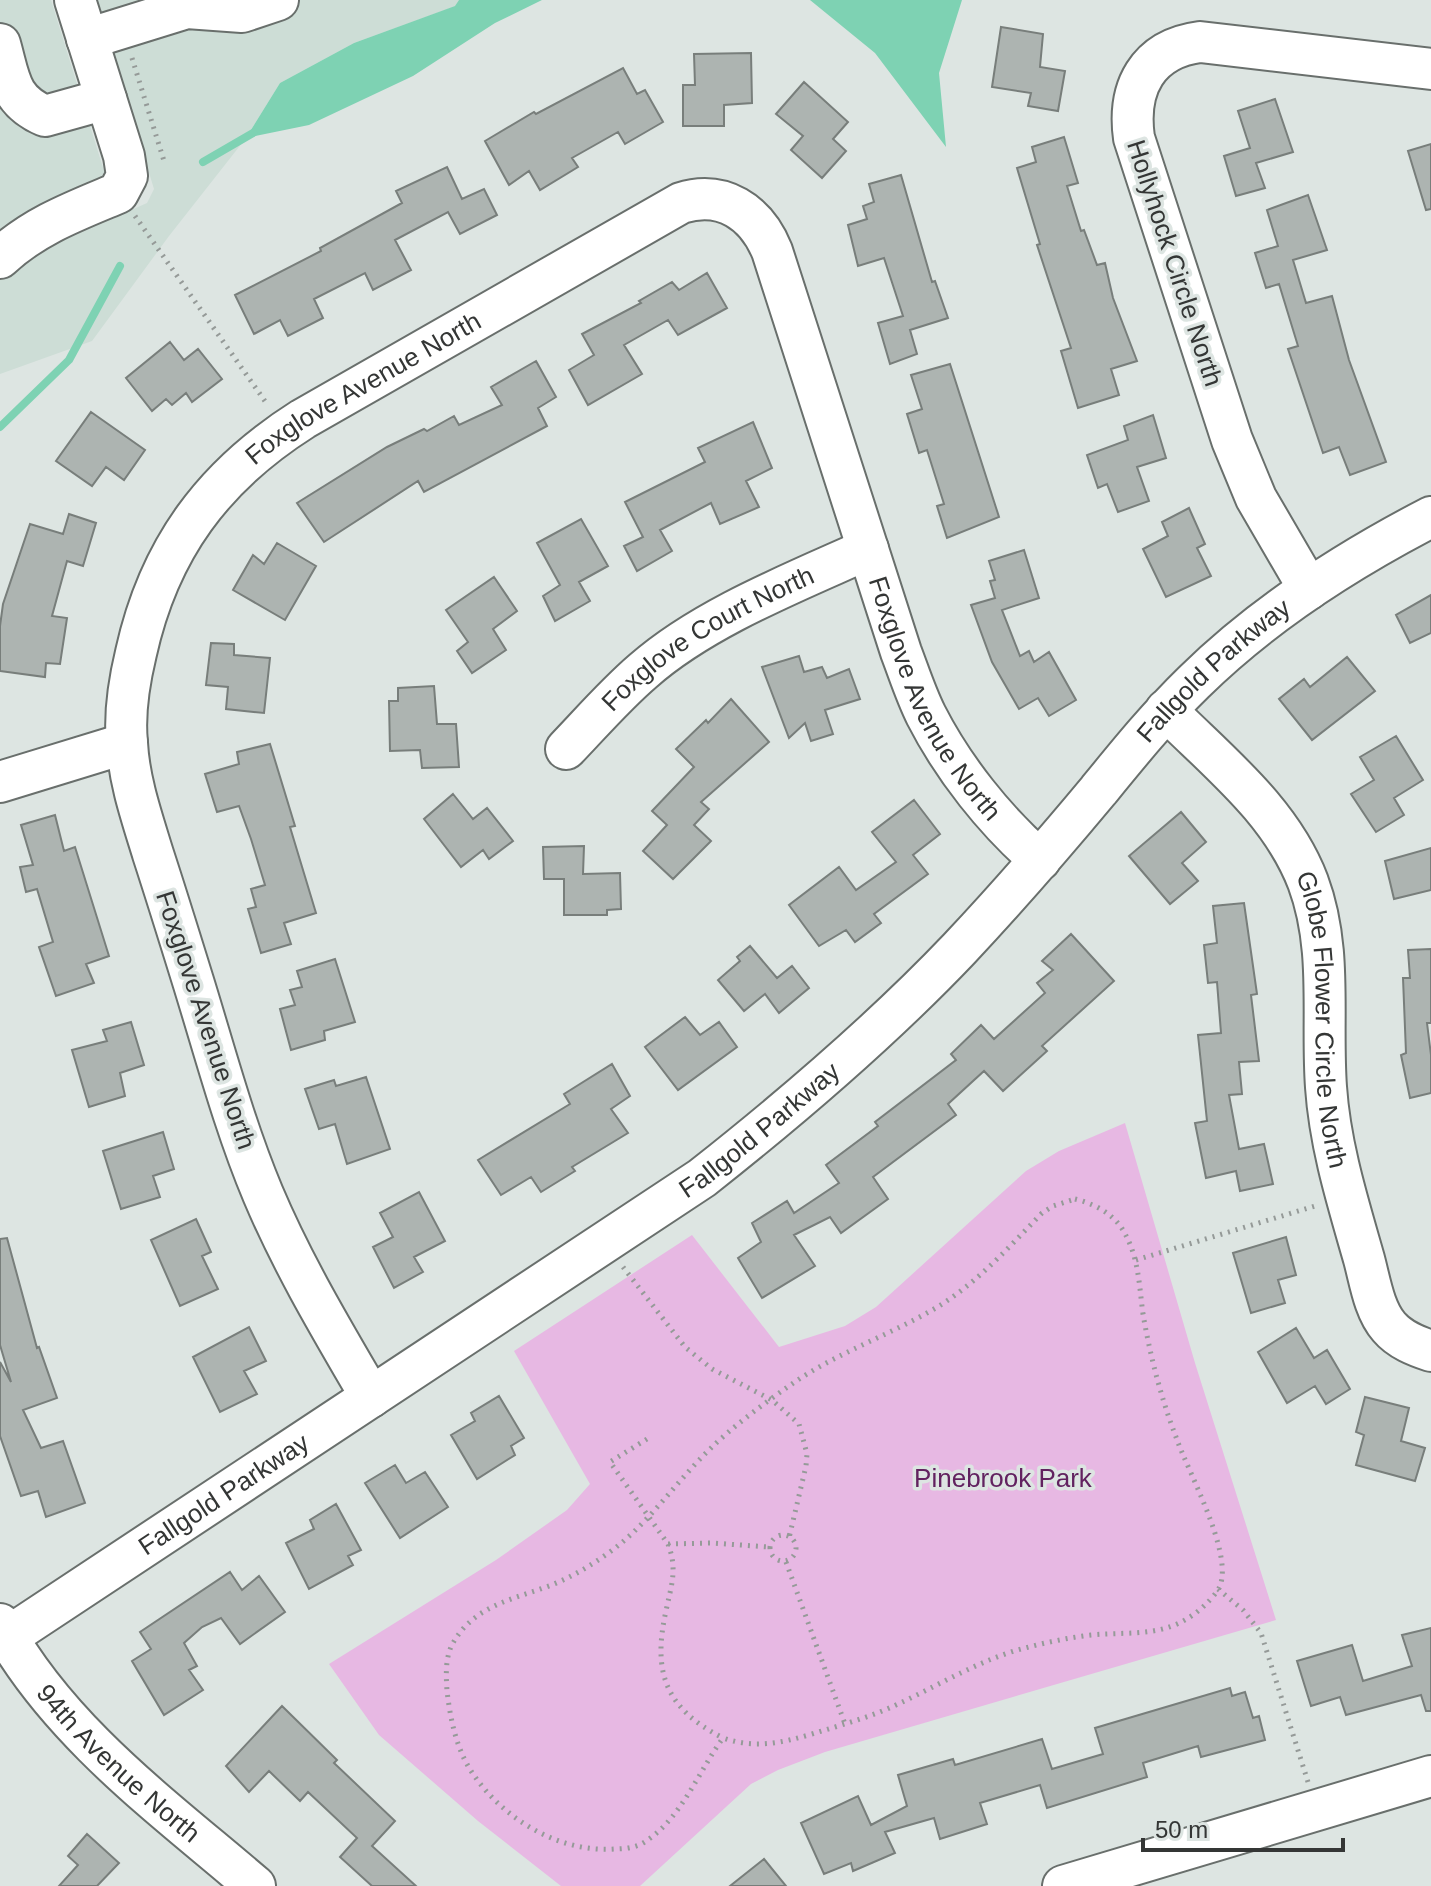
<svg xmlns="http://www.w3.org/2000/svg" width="1431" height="1886" viewBox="0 0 1431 1886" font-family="Arial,sans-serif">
	<rect width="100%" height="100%" fill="#dde5e2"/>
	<!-- built -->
	<path fill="#cdddd6" d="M0 0H51L118 216 147 203 154 189 96 0H459L456 6 354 43 280 83 246 138 169 236 92 341 0 374Z"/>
	<!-- green -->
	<path fill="#e7b8e3" d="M1125 1123 1195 1363 1276 1620 825 1752 778 1770 751 1784 640 1886H561L478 1821 379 1735 329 1664 496 1560 567 1510 590 1484 514 1351 692 1235 779 1347 845 1326 876 1307 1026 1171 1059 1151Z"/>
	<!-- water -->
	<path fill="#7ed2b3" d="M459 0H542L495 23 413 76 309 125 246 138 280 83 354 43 455 6Z
		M810 0H962L939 73 946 147 875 53Z"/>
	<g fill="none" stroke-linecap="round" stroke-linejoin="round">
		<!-- stream -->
		<path stroke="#7ed2b3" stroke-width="8" d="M203 162 253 133
			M0 427 69 360 120 266"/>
	</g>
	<!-- building -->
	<path fill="#adb4b1" stroke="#787e7b" stroke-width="2" d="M1001 27 1043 34 1040 67 1065 71 1058 111 1028 106 1031 93 992 87Z
		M751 53 752 103 724 105V126H683V85H695L694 54Z
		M623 68 637 94 645 90 663 122 625 144 618 132 572 158 578 167 540 190 529 171 509 185 485 141 534 112 536 114Z
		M804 82 848 122 833 139 846 151 822 178 791 150 803 136 776 114Z
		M1275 99 1293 152 1256 163 1265 188 1236 196 1224 156 1250 148 1238 111Z
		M1064 137 1078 183 1067 186 1081 231 1084 230 1097 265 1105 263 1113 298 1137 361 1111 369 1119 395 1078 408 1061 351 1071 348 1037 245 1040 244 1017 168 1036 162 1032 147Z
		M1431 144V209L1426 210 1408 151Z
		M447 167 462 199 484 189 497 215 460 234 448 212 395 240 411 270 373 290 365 273 314 299 323 318 288 336 280 320 254 334 235 295 321 251 320 248 402 203 396 191Z
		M901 175 932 282 935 281 948 318 910 330 917 354 890 364 878 323 903 316 884 258 858 266 848 225 867 219 863 206 874 202 869 184Z
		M1308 195 1327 250 1293 260 1306 303 1332 296 1349 360 1386 462 1350 475 1339 447 1323 453 1288 349 1298 346 1279 284 1266 288 1255 253 1278 246 1267 210Z
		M707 273 727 308 678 335 668 320 624 345 642 374 588 405 569 370 594 355 582 334 641 303 639 301 672 282 679 290Z
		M170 342 184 360 198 349 222 379 192 402 186 393 172 405 166 399 152 411 126 378Z
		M536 361 556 397 538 408 547 426 424 492 418 481 324 542 297 503 387 447 424 429 427 431 454 416 459 425 502 405 491 387Z
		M950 364 999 517 947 538 937 506 944 504 927 450 919 453 907 414 922 409 911 375Z
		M91 412 145 450 124 480 106 467 92 486 56 461Z
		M1153 415 1166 458 1137 467 1149 501 1118 512 1107 484 1098 488 1087 455 1128 440 1124 426Z
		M753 422 772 468 746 481 759 507 720 524 711 503 660 530 672 551 637 571 624 546 643 537 625 502 705 462 698 448Z
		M1189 508 1205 544 1197 548 1211 576 1166 597 1143 549 1168 536 1162 522Z
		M69 514 96 523 83 566 67 561 52 616 67 618 60 664 46 663 45 677 0 671V626L3 604 30 524 63 534Z
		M581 519 608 566 579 582 590 601 555 621 543 596 560 585 537 543Z
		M277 543 316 566 285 620 233 590 253 555 264 564Z
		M1024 550 1039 598 1002 610 1020 656 1029 651 1034 662 1049 652 1076 700 1049 716 1038 698 1019 709 992 662 971 605 995 598 990 581 995 580 989 561Z
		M494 577 517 611 493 629 506 650 472 673 457 651 468 642 446 610Z
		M1431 595V633L1410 643 1396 615Z
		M211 643 234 644V655L270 658 264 713 226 709 228 687 206 685Z
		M799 656 804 672 822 667 827 678 849 669 860 699 825 710 833 734 811 741 805 723 789 738 762 667Z
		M1347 657 1375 691 1312 740 1279 699 1304 679 1310 687Z
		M434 686 437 724H456L459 767 422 768 420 750 390 751 389 701H398V688Z
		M731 699 769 742 701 802 709 809 694 825 711 841 673 879 643 851 667 825 652 811 694 767 676 749 706 720 708 723Z
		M1396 736 1423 780 1394 798 1404 815 1376 832 1351 794 1374 780 1360 757Z
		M270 744 295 826 290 827 316 913 284 923 291 944 261 953 248 909 256 907 251 889 265 885 251 839 239 806 217 812 205 774 239 764 237 752Z
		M453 794 473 819 487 808 513 841 489 859 483 850 461 867 424 819Z
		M914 800 940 834 913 855 928 874 874 914 881 923 855 942 846 930 819 946 789 905 839 867 856 890 896 862 872 832Z
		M1181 812 1206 842 1182 863 1198 881 1170 904 1129 856Z
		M55 815 64 851 75 847 109 956 86 964 94 983 56 996 39 947 53 942 37 889 26 892 20 867 33 865 21 825Z
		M584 846 583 874 620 873 621 909 607 910V915H564V879H544L543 847Z
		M1431 848V890L1394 899 1385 861Z
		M1244 903 1257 994 1251 995 1259 1061 1239 1062 1242 1094 1229 1095 1239 1149 1264 1144 1273 1184 1240 1191 1236 1171 1206 1178 1195 1123 1207 1121 1198 1035 1221 1033 1217 982 1208 983 1204 945 1217 943 1213 906Z
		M1071 934 1114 981 1042 1046 1047 1051 1003 1091 984 1071 948 1104 956 1115 873 1177 888 1199 841 1233 830 1217 794 1235 815 1266 762 1298 738 1258 761 1242 752 1223 787 1201 794 1213 839 1183 826 1165 878 1126 875 1122 956 1060 951 1054 981 1025 994 1039 1045 993 1037 983 1053 970 1042 961Z
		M750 946 777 978 792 966 809 988 779 1013 765 994 744 1011 718 980 740 961 737 957Z
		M1431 949V1023H1427L1431 1055V1093L1410 1098 1401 1055 1406 1053 1403 978H1410L1408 950Z
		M335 959 355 1022 324 1031 325 1040 291 1050 280 1009 295 1005 290 990 302 987 297 971Z
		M685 1017 700 1035 719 1022 737 1047 678 1090 645 1047Z
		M131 1022 144 1065 120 1073 125 1096 89 1107 72 1050 107 1041 103 1030Z
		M612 1064 630 1096 611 1109 628 1133 572 1167 575 1171 541 1192 531 1177 501 1195 478 1160 570 1104 564 1094Z
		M366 1077 390 1149 347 1164 335 1124 319 1129 305 1089 334 1080 336 1086Z
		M163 1132 174 1169 153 1176 160 1197 121 1209 103 1151Z
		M419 1192 445 1241 414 1257 423 1272 394 1288 373 1247 393 1237 380 1213Z
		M196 1219 211 1252 202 1256 218 1289 180 1306 151 1240Z
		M1286 1237 1296 1275 1278 1280 1285 1303 1251 1313 1233 1253Z
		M7 1238 37 1348 39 1347 57 1398 23 1410 41 1448 63 1441 85 1503 46 1517 38 1491 21 1496 0 1436V1362L11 1382 0 1345V1239Z
		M249 1327 266 1361 244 1371 257 1394 220 1412 193 1357Z
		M1296 1328 1314 1358 1327 1350 1350 1389 1326 1404 1315 1386 1287 1403 1258 1352Z
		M499 1396 524 1438 511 1446 515 1455 477 1479 451 1435 475 1421 471 1413Z
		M1365 1397 1409 1408 1401 1441 1425 1448 1415 1481 1356 1465 1364 1435 1356 1432Z
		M395 1465 406 1483 425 1472 448 1507 400 1538 365 1483Z
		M336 1504 361 1550 348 1556 353 1565 309 1589 286 1543 314 1529 310 1520Z
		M230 1572 242 1590 259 1576 285 1612 240 1644 221 1618 202 1627 184 1643 197 1666 189 1670 203 1690 164 1715 132 1661 151 1649 140 1632Z
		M1431 1628V1711H1426L1421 1695 1346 1715 1340 1697 1311 1706 1297 1661 1352 1645 1363 1681 1412 1666 1402 1635Z
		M1230 1688 1232 1696 1245 1692 1253 1718 1259 1716 1265 1740 1201 1757 1198 1746 1143 1763 1147 1777 1047 1808 1040 1785 980 1803 987 1824 940 1839 934 1818 885 1832 895 1853 853 1871 851 1863 824 1874 801 1823 858 1796 871 1825 907 1806 898 1775 953 1759 955 1765 1042 1739 1052 1769 1103 1754 1095 1728Z
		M282 1706 337 1760 334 1763 395 1821 372 1846 416 1886H372L340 1857 357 1838 308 1792 300 1801 269 1771 249 1792 226 1766Z
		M87 1834 119 1863 97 1886H59L78 1865 68 1856Z
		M764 1859 786 1886H730Z"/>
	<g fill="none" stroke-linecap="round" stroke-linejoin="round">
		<!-- minor casing -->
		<g stroke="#696f6c" stroke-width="44">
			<g id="minor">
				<path d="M87 39 187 8 242 12 278 0"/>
				<path d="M0 44C10 79 9 100 45 116L106 99"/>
				<path d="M0 258C34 226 75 211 118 193L127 176 124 156 75 0"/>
				<path d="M1309 589 1256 498 1232 440 1134 138C1127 88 1147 49 1200 42L1431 69"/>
				<path id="s1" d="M1166 710C1218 762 1281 811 1308 882 1333 949 1321 1017 1326 1087 1330 1146 1348 1203 1364 1259 1370 1281 1374 1310 1389 1327 1400 1340 1416 1346 1431 1351"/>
				<path id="s2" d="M566 749C591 723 615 695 643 671 703 618 795 582 868 549"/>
				<path d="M0 782 127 743"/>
				<path id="s3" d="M371 1397C332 1330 293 1265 263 1194 234 1125 215 1052 193 981 180 939 167 897 153 854 142 818 129 781 127 743 124 713 129 682 136 653 159 549 213 476 303 419L681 203C723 190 756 212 772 251L901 652C909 673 916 695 926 715 953 768 995 821 1040 860"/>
				<path id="s4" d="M0 1624C59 1732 164 1808 255 1886"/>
				<path id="s5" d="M0 1642 702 1178C792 1107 880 1032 959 949 1007 898 1053 845 1098 791 1129 753 1159 716 1194 682 1263 614 1346 561 1431 517"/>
				<path d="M1063 1886 1431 1776"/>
			</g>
		</g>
		<!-- path -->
		<path stroke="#959a98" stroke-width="5" stroke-dasharray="2 6" stroke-linecap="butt" d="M132 58 164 161
			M135 216 267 404
			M1075 1199C1095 1204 1114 1214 1124 1232 1139 1258 1139 1285 1143 1314 1150 1355 1161 1398 1176 1437 1188 1472 1233 1552 1220 1586 1217 1593 1210 1600 1205 1605 1169 1639 1135 1631 1091 1635 1065 1638 1039 1644 1014 1651 973 1664 937 1686 898 1704 871 1717 841 1725 812 1734 781 1743 755 1749 723 1738 698 1772 681 1820 643 1843 634 1848 624 1849 614 1849 556 1853 497 1815 468 1766 455 1743 450 1716 447 1691 446 1675 445 1657 453 1643 475 1604 516 1599 554 1584 573 1576 590 1566 607 1554 647 1526 674 1484 709 1450 732 1427 762 1405 789 1386 835 1353 891 1335 939 1306 978 1282 1010 1246 1042 1213L1053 1206Z
			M1136 1260 1315 1206
			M623 1267 685 1347 712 1369 772 1400 799 1424 807 1454 806 1466 789 1538
			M647 1439 610 1462 668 1544C678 1570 671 1586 666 1611 652 1673 666 1709 723 1738
			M770 1548a13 13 0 1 1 26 0a13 13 0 1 1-26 0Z
			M668 1544 712 1543 769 1547
			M786 1562 845 1724
			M1218 1589 1243 1610 1261 1633 1308 1782"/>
		<!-- minor -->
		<use href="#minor" stroke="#fff" stroke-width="40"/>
	</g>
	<g text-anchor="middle" stroke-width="7" stroke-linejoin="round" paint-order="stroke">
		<!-- street labels -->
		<g font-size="26" fill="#343635" stroke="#dde5e2">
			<text transform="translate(1175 263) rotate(72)" y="9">Hollyhock Circle North</text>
			<text dy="9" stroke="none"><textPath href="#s3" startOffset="1156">Foxglove Avenue North</textPath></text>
			<text dy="9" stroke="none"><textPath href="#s2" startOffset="182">Foxglove Court North</textPath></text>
			<text dy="9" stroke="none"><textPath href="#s5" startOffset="1564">Fallgold Parkway</textPath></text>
			<text dy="9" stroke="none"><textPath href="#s3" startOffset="2116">Foxglove Avenue North</textPath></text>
			<text transform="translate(206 1020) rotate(72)" y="9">Foxglove Avenue North</text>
			<text dy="9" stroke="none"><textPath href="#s1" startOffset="364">Globe Flower Circle North</textPath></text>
			<text dy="9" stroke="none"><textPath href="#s5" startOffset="916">Fallgold Parkway</textPath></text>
			<text dy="9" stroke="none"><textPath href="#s5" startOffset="268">Fallgold Parkway</textPath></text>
			<text dy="9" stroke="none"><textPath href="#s4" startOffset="184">94th Avenue North</textPath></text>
		</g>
		<!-- park labels -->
		<g font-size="26" fill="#622260" stroke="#dde5e2">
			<text x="1003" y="1487">Pinebrook Park</text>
		</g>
	</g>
	<!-- scale -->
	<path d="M1143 1838v12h200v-12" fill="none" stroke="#343635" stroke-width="4"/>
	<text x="1155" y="1838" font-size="24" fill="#343635" stroke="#dde5e2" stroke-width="6" paint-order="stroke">50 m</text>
</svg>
